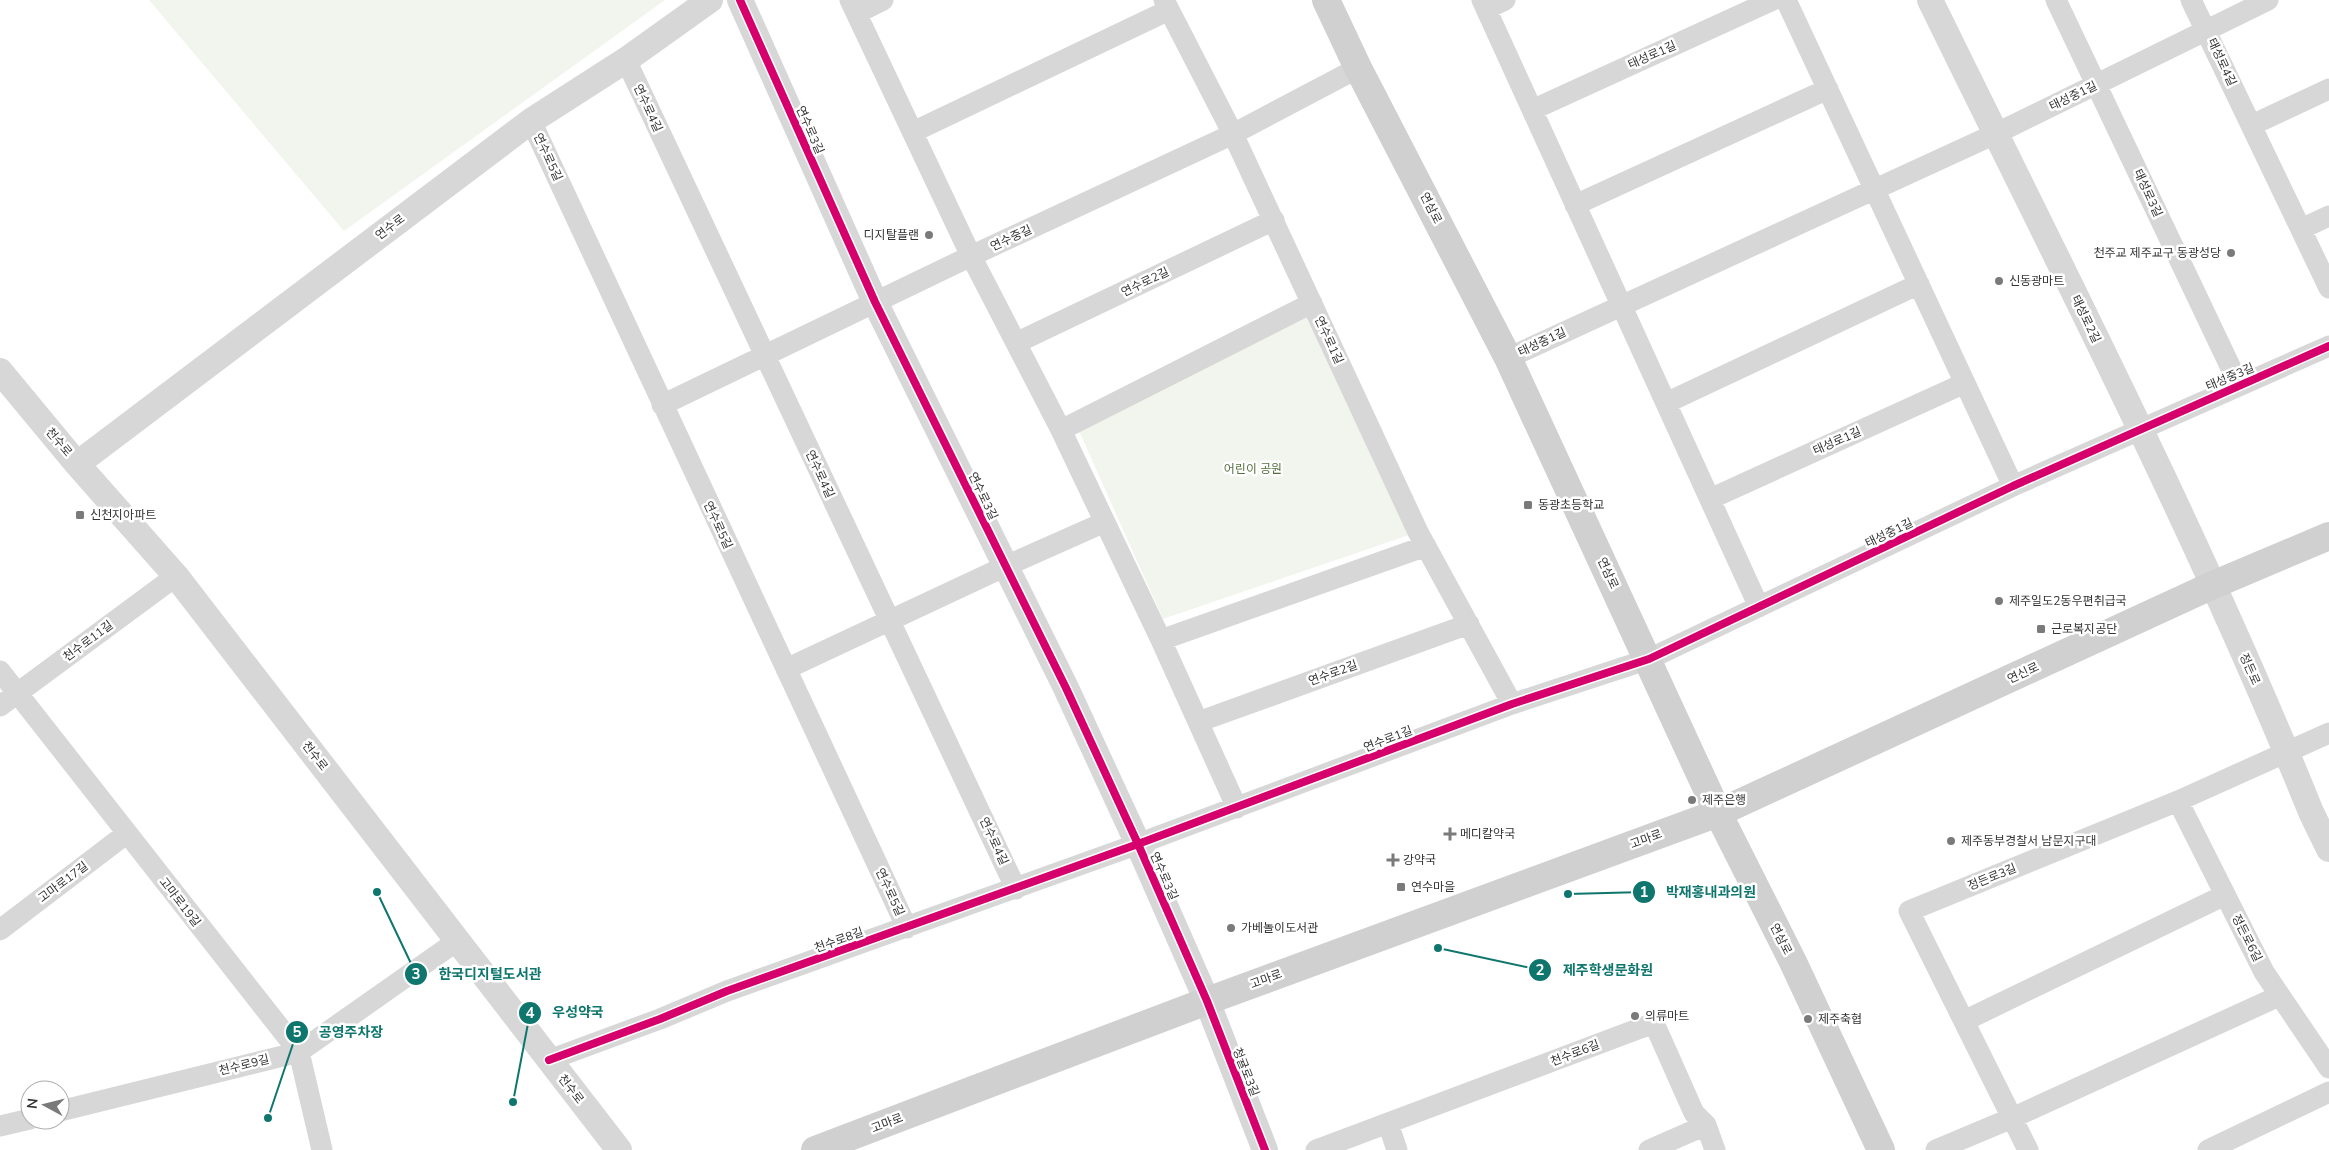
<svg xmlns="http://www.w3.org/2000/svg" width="2329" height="1150" viewBox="0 0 2329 1150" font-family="'Nunito Sans','Noto Sans KR',sans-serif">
	<rect width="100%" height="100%" fill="#fff"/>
	<!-- green -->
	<path fill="#f1f5ed" d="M149 0H665L344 231Z
		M1307 317 1409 535 1163 619 1079 431Z"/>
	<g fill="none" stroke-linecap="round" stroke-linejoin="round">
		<!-- minor -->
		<path stroke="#d7d7d7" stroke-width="21" d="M850 0 971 256 1061 430
			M1164 0 1233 134 1418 532 1512 704
			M1482 0 1759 607
			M1786 0 2013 486
			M2056 0 2239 385
			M2191 0 2329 288
			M1486 9 1505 0
			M857 13 883 0
			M626 60 1016 889
			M1532 110 1773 0
			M531 121 907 928
			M2252 125 2329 89
			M913 132 1169 10
			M1575 205 1828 89
			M2301 229 2329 216
			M1016 343 1274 220
			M1508 358 1995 134 2268 0
			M1666 403 1919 284
			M662 405 971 256 1233 134 1358 68
			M1710 499 1965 383
			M1161 640 1426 546
			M786 669 1006 566 1105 522
			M0 671 299 1052 322 1150
			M0 706 176 576
			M1198 722 1469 624
			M2178 801 2264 972 2329 1068
			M1237 808 1161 640 1061 430 1312 303
			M0 930 126 834
			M1964 1021 2225 895
			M549 1060 660 1019 727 991 1138 844 1512 704 1649 659 2013 486 2329 346
			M60 1111 299 1052 457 941
			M1388 1123 1397 1150
			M0 1126 30 1119
			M1316 1150 1654 1023 1694 1113 1706 1125 1715 1150
			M1649 1150 1706 1125
			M1936 1150 2012 1118 2279 996
			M2028 1150 1909 911 2178 801 2329 733
			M2208 1150 2329 1092"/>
		<!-- tertiary -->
		<path stroke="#d7d7d7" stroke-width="26" d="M740 0 875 302 1066 688 1138 844 1207 1001 1265 1150
			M1930 0C2061 268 2199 535 2311 812L2329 849
			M0 371 77 464 176 576 619 1150
			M77 464 531 121 626 60 710 0"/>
		<!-- secondary -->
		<path stroke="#d0d0d0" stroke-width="28" d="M1326 0 1358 68 1508 358 1718 813 1793 962 1881 1150
			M815 1150 1207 1001 1718 813 2213 585 2329 536"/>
		<!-- cycleway casing -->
		<g stroke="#fff" stroke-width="11">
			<path id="cycleway" d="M740 0 875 302 1066 688 1138 844 1207 1001 1265 1150
				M549 1060 660 1019 727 991 1138 844 1512 704 1649 659 2013 486 2329 346"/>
		</g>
		<!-- cycleway -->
		<use href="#cycleway" stroke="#d6006c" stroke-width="8"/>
	</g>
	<!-- markers -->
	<g fill="#7a7a7a" stroke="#fff" stroke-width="2">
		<circle cx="929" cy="235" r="5"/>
		<circle cx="2231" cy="253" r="5"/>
		<circle cx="1999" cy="281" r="5"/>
		<rect x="1523" y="500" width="10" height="10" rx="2.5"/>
		<rect x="75" y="510" width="10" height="10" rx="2.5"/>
		<circle cx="1999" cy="601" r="5"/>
		<rect x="2036" y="624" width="10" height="10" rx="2.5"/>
		<circle cx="1692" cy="800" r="5"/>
		<path d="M1447.5 826.5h5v5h5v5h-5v5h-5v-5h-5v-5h5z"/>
		<circle cx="1951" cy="841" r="5"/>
		<path d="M1390.5 852.5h5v5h5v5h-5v5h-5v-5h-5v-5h5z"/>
		<rect x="1396" y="882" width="10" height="10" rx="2.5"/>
		<circle cx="1231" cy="928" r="5"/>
		<circle cx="1635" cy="1016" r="5"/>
		<circle cx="1808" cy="1019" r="5"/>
	</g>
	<g text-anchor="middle" stroke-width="5" stroke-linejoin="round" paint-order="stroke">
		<!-- street labels -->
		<g font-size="12" fill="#333" stroke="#fff">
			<text transform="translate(1652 55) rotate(-24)" y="4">태성로1길</text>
			<text transform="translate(2222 62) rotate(65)" y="4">태성로4길</text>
			<text transform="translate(2073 96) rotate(-26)" y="4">태성중1길</text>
			<text transform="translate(648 108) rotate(65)" y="4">연수로4길</text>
			<text transform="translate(810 130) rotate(66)" y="4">연수로3길</text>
			<text transform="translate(548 157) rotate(65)" y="4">연수로5길</text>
			<text transform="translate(2148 193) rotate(65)" y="4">태성로3길</text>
			<text transform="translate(1431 208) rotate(63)" y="4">연삼로</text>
			<text transform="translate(390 227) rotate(-37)" y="4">연수로</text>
			<text transform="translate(1011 238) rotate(-25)" y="4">연수중길</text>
			<text transform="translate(1145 282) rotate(-26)" y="4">연수로2길</text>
			<text transform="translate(2086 319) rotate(64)" y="4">태성로2길</text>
			<text transform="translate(1329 340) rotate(65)" y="4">연수로1길</text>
			<text transform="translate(1542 342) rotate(-25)" y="4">태성중1길</text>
			<text transform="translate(2230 377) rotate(-23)" y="4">태성중3길</text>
			<text transform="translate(1837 441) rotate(-24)" y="4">태성로1길</text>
			<text transform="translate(59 442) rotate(50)" y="4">천수로</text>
			<text transform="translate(820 474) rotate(65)" y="4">연수로4길</text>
			<text transform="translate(983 496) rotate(64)" y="4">연수로3길</text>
			<text transform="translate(718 525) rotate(65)" y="4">연수로5길</text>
			<text transform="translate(1889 533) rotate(-26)" y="4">태성중1길</text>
			<text transform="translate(1608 573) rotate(65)" y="4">연삼로</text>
			<text transform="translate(88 641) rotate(-37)" y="4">천수로11길</text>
			<text transform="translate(2250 669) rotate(66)" y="4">정든로</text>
			<text transform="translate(1333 673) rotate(-20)" y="4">연수로2길</text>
			<text transform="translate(2023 673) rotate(-25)" y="4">연신로</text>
			<text transform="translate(1388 739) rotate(-21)" y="4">연수로1길</text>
			<text transform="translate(315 756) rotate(52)" y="4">천수로</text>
			<text transform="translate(1646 839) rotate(-20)" y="4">고마로</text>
			<text transform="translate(994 841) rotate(65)" y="4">연수로4길</text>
			<text transform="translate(1164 876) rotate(66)" y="4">연수로3길</text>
			<text transform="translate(1992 877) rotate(-22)" y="4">정든로3길</text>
			<text transform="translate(63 882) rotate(-37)" y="4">고마로17길</text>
			<text transform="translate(890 892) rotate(65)" y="4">연수로5길</text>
			<text transform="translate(180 902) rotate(52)" y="4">고마로19길</text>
			<text transform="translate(2247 938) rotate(63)" y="4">정든로6길</text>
			<text transform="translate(1781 939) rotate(63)" y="4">연삼로</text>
			<text transform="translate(839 940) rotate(-20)" y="4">천수로8길</text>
			<text transform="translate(1266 979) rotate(-20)" y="4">고마로</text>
			<text transform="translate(1575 1053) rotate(-21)" y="4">천수로6길</text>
			<text transform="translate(244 1065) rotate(-14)" y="4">천수로9길</text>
			<text transform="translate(1246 1072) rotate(68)" y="4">청귤로3길</text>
			<text transform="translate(571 1089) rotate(52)" y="4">천수로</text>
			<text transform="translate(887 1123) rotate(-21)" y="4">고마로</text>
		</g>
		<!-- poi labels -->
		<g font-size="12" fill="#333" stroke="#fff" text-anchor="start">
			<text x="919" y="239" text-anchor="end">디지탈플랜</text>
			<text x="2221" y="257" text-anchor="end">천주교 제주교구 동광성당</text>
			<text x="2009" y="285">신동광마트</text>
			<text x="1538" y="509">동광초등학교</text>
			<text x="90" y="519">신천지아파트</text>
			<text x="2009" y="605">제주일도2동우편취급국</text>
			<text x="2051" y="633">근로복지공단</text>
			<text x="1702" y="804">제주은행</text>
			<text x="1460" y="838">메디칼약국</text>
			<text x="1961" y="845">제주동부경찰서 남문지구대</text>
			<text x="1403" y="864">강약국</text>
			<text x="1411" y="891">연수마을</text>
			<text x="1241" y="932">가베놀이도서관</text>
			<text x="1645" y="1020">의류마트</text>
			<text x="1818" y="1023">제주축협</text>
		</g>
		<!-- park labels -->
		<g font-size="12" fill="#56703f" stroke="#fff">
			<text x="1253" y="473">어린이 공원</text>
		</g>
	</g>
	<!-- callouts -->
	<path fill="none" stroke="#0f766e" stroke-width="2" d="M1568 894L1644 892M1438 948L1540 970M377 892L416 974M513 1102L530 1013M268 1118L297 1032"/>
	<g fill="#0f766e" stroke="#fff" stroke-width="2">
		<circle cx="1568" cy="894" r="5"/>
		<circle cx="1438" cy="948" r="5"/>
		<circle cx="377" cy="892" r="5"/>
		<circle cx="513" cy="1102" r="5"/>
		<circle cx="268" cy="1118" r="5"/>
		<circle cx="1644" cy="892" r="12"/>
		<circle cx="1540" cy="970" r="12"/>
		<circle cx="416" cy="974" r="12"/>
		<circle cx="530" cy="1013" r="12"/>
		<circle cx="297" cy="1032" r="12"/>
	</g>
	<g font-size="15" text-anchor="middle" font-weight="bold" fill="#fff">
		<text x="1644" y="897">1</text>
		<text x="1540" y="975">2</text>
		<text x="416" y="979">3</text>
		<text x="530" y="1018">4</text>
		<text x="297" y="1037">5</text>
	</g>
	<g font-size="14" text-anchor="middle" font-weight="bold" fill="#0f766e" stroke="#fff" stroke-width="5" stroke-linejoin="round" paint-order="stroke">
		<text x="1711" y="897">박재홍내과의원</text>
		<text x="1608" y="975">제주학생문화원</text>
		<text x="490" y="979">한국디지털도서관</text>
		<text x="578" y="1017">우성약국</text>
		<text x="351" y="1037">공영주차장</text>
	</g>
	<!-- north arrow -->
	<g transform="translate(45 1105) rotate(277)"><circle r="24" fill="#ffffff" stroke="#adadad"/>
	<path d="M0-4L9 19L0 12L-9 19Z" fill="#7a7a7a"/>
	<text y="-8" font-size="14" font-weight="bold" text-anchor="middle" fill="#333333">N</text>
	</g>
</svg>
